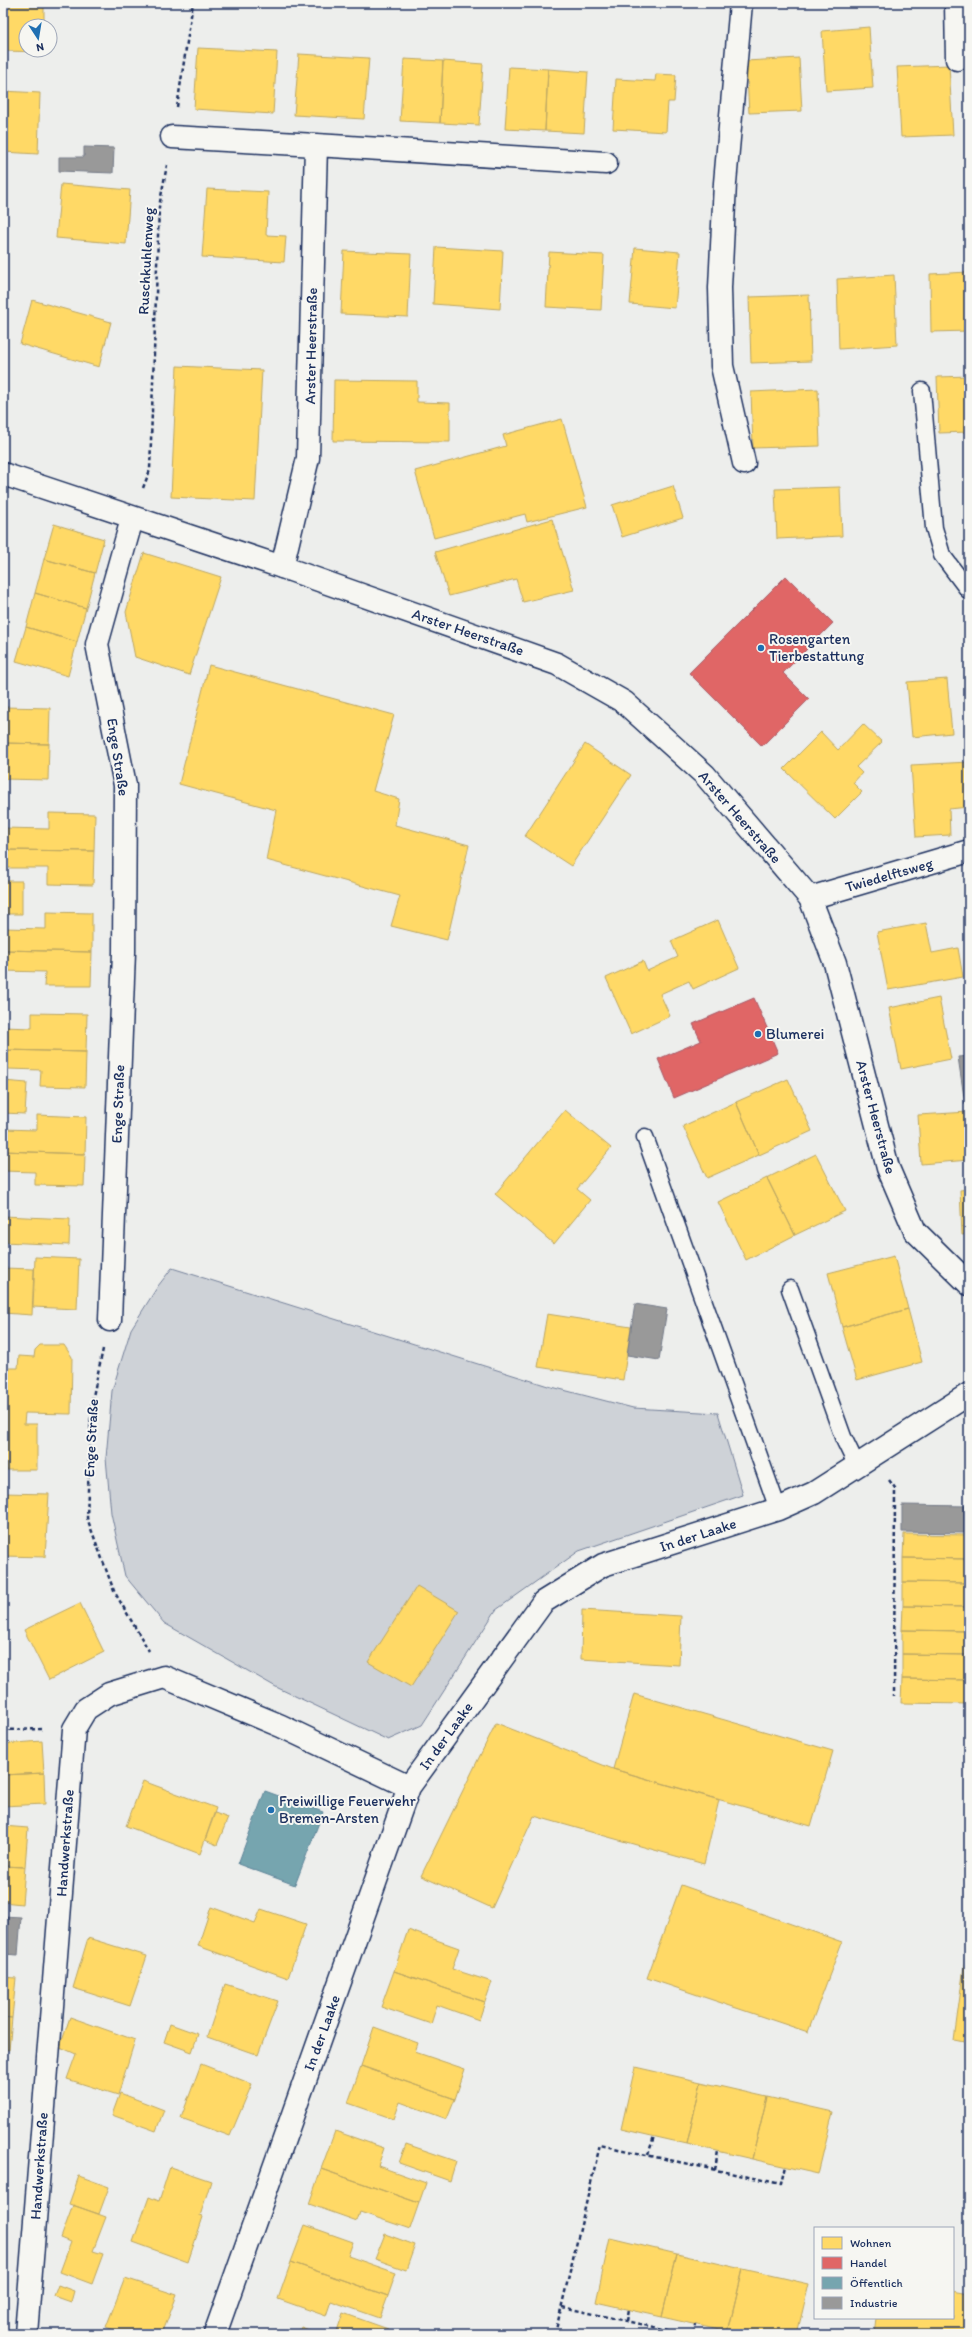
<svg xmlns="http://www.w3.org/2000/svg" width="972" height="2337" viewBox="0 0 972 2337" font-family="Itim,sans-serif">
	<rect width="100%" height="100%" fill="#edeeec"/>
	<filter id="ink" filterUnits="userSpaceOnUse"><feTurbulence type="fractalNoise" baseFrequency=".025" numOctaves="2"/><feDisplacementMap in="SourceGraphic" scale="8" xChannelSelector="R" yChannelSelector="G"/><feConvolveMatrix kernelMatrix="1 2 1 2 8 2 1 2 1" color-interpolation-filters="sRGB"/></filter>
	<g filter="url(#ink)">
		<!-- green -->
		<path fill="#ced2d7" stroke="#74809a" d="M172 1268 548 1386 633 1408 718 1413 743 1495 579 1551 496 1610 422 1725 388 1740 276 1687 164 1623 125 1576 111 1513 106 1458 112 1391 131 1329 158 1286Z"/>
		<!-- homes -->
		<path fill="#ffd966" stroke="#bba664" d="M3 3H44V26H26V50H44L43 52 3 51Z
			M869 27 873 88 826 91 822 31Z
			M198 48 277 52 273 114 194 109Z
			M299 54 369 58 364 119 294 115Z
			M799 58 802 111 749 113 746 61Z
			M404 59 443 61 440 123 400 121Z
			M443 61 483 64 479 125 440 123Z
			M949 65 953 135 901 137 897 67Z
			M509 67 548 69 545 131 505 129Z
			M548 69 588 72 584 133 545 131Z
			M656 74 676 75 674 102H668L666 132 613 129 616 79 655 81Z
			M3 91 40 93 38 154 3 152Z
			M61 184 130 190 126 244 56 238Z
			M207 189 268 192 266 235 286 236 284 262 202 257Z
			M436 247 503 251 500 309 433 304Z
			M635 248 680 252 675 308 630 304Z
			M344 251 411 254 408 317 341 314Z
			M549 252 604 255 601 310 546 307Z
			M969 272V331L931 332 930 274Z
			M894 275 897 345 839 349 837 279Z
			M809 295 811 361 751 363 749 297Z
			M32 300 111 322 99 367 20 344Z
			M177 366 262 370 255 501 171 497Z
			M969 376V432L939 433 937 377Z
			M334 380 417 381V402L450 403V442L333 441Z
			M818 389 820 446 753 448 751 392Z
			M562 419 587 507 527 522 525 514 434 538 415 471 506 446 503 435Z
			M673 486 683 518 622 537 612 505Z
			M840 487 842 536 777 539 775 489Z
			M552 519 574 590 523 602 516 579 449 596 435 552Z
			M54 524 104 539 95 573 44 559Z
			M144 553 221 577 189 675 135 657 126 612Z
			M44 559 95 573 86 608 35 593Z
			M35 593 86 608 77 642 26 627Z
			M26 627 77 642 68 676 16 661Z
			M209 665 394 715 373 791 399 799 395 825 469 845 447 940 391 926 400 896 266 860 276 810 179 784Z
			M947 679 952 733 912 737 907 682Z
			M3 707 50 708 49 744 3 743Z
			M863 724 882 742 856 767 862 773 853 783 862 792 835 819 784 769 821 732 838 750Z
			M3 743 49 744 48 780 3 779Z
			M585 744 631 775 571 866 525 836Z
			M969 762V807L949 809 950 835 916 837 911 765Z
			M49 813 95 814 94 851 3 850V828L49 829Z
			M3 850 94 851 93 885 48 884V868H3Z
			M3 881H22V914H3Z
			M46 912 92 913V952L3 950V928L46 929Z
			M718 920 739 968 693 989 689 981 660 994 670 1016 631 1034 606 978 643 961 647 971 678 957 671 941Z
			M926 923 932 953 958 948 963 977 888 990 877 932Z
			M3 950 92 952 91 986H44L45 972 3 971Z
			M939 998 951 1059 901 1069 889 1008Z
			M32 1013 87 1014 86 1052 3 1050V1027L32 1028Z
			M8 1050 86 1052 85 1087 40 1086 41 1070 8 1069Z
			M788 1079 812 1131 759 1155 736 1102Z
			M3 1081 27 1083 25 1114 3 1113Z
			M736 1102 759 1155 707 1178 683 1126Z
			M565 1110 611 1148 577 1189 590 1200 554 1244 495 1194Z
			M969 1112V1160L921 1164 918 1115Z
			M37 1115 86 1117 85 1154 3 1151V1129L37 1130Z
			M3 1151 85 1154 84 1186 35 1185V1172L3 1171Z
			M816 1154 845 1211 795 1235 767 1178Z
			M767 1178 795 1235 746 1260 718 1202Z
			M969 1189V1234L962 1235 960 1190Z
			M3 1216 70 1219 69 1245 3 1242Z
			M894 1256 908 1309 842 1327 828 1273Z
			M35 1257 79 1259 77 1309 33 1307Z
			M3 1268 34 1269 32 1315 3 1313Z
			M908 1309 922 1362 857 1380 842 1327Z
			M547 1314 631 1327 623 1380 538 1367Z
			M40 1345H64L72 1357 71 1414 25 1413 24 1424H37V1470H3V1368H18L19 1356 34 1357 35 1350Z
			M3 1493 49 1494 45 1557 3 1556Z
			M904 1534 969 1535V1559L903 1558Z
			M903 1558 969 1559V1583L903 1582Z
			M903 1582 969 1583V1607L903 1606Z
			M417 1586 459 1611 411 1687 368 1662Z
			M80 1603 104 1652 49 1680 24 1630Z
			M903 1606 969 1607V1631L902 1630Z
			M582 1610 681 1616 679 1665 581 1659Z
			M902 1630 969 1631V1655L902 1654Z
			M902 1654 969 1655V1680L902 1679Z
			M902 1679 969 1680V1704L901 1703Z
			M634 1694 833 1751 811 1826 613 1769Z
			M496 1723 613 1769 719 1800 704 1864 534 1816 492 1908 421 1876Z
			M42 1741 44 1773 3 1775V1744Z
			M44 1773 45 1804 3 1806V1775Z
			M143 1781 216 1808 200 1854 126 1826Z
			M215 1813 228 1818 217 1845 205 1840Z
			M3 1826 28 1828 25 1867 3 1866Z
			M3 1866 25 1867 22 1904 3 1902Z
			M681 1885 842 1942 808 2032 647 1978Z
			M211 1907 255 1923 261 1909 306 1924 288 1978 198 1946Z
			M408 1930 459 1948 452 1969 492 1982 485 2002 394 1971Z
			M88 1938 147 1956 130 2006 73 1988Z
			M965 1959 969 1960V2043L954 2040Z
			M394 1971 485 2002 479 2020 437 2005 431 2024 381 2007Z
			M3 1977 16 1978 12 2018 3 2017Z
			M225 1984 278 2001 258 2055 207 2037Z
			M3 2017 12 2018 9 2050 3 2049Z
			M70 2017 135 2040 118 2095 67 2079 76 2054 60 2047Z
			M170 2024 198 2034 192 2052 164 2042Z
			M374 2027 418 2043 415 2052 465 2069 455 2099 361 2066Z
			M201 2064 252 2084 230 2136 181 2118Z
			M361 2066 455 2099 447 2119 400 2102 394 2119 348 2103Z
			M635 2067 701 2082 687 2144 621 2129Z
			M701 2082 767 2097 752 2159 687 2144Z
			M120 2093 164 2110 156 2131 112 2115Z
			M767 2097 833 2112 818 2174 752 2159Z
			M335 2131 384 2148 378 2166 426 2183 419 2203 321 2169Z
			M406 2144 456 2161 450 2181 399 2163Z
			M170 2167 211 2181 200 2216 203 2217 188 2262 133 2242 149 2197 159 2201Z
			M321 2169 419 2203 410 2229 360 2212 357 2221 309 2204Z
			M79 2176 109 2187 99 2214 69 2204Z
			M73 2205 106 2217 93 2251 103 2254 92 2284 60 2272 71 2242 61 2238Z
			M305 2225 353 2242 348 2256 396 2273 388 2296 291 2262Z
			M385 2234 415 2245 406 2270 375 2259Z
			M610 2238 677 2254 662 2317 596 2302Z
			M677 2254 743 2269 728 2332 662 2317Z
			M291 2262 388 2296 380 2318 331 2301 326 2316 278 2299Z
			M743 2269 809 2284 797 2334H736L728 2332Z
			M125 2278 177 2295 162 2334H125L106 2327Z
			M58 2285 74 2291 71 2302 54 2296Z
			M953 2290 969 2293V2334H874L876 2318H953Z
			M343 2313 388 2329 386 2334H336Z
			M301 2327 320 2334H298Z"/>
		<!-- shops -->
		<path fill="#e06666" stroke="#a55664" d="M786 576 833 623 783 673 809 699 762 746 689 673Z
			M754 998 778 1053 674 1098 658 1059 701 1041 693 1024Z"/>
		<!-- public -->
		<path fill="#76a5af" stroke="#5b8297" d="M265 1791 323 1812 295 1885 238 1864Z"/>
		<!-- industry -->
		<path fill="#999" stroke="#737987" d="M84 147 114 148 113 173 59 171V157H84Z
			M969 1056V1104H965L958 1057Z
			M635 1304 667 1309 659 1360 627 1355Z
			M902 1505 969 1506V1533L902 1532Z
			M3 1916 21 1917 18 1955 3 1954Z"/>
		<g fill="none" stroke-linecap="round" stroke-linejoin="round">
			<!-- lane casing -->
			<g stroke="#1b2f5e" stroke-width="19">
				<path id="lane" d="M922 391 934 528 942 555 969 591
					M645 1137 778 1509
					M790 1289 843 1437 857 1466"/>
			</g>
			<!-- street casing -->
			<g stroke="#1b2f5e" stroke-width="25">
				<path id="street" d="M741 3 725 183 720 288 722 366 744 463
					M956 3 957 59
					M172 137 316 145
					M282 567 308 458 316 145 606 163
					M810 898 969 851
					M110 1320 124 952 125 785 97 644 132 519
					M26 2334 74 1729 86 1709 109 1694 164 1677 281 1726 409 1787
					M215 2334 409 1787 543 1602 603 1565 778 1509 814 1493 969 1394"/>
			</g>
			<!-- secondary casing -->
			<g stroke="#1b2f5e" stroke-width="25">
				<path id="secondary" d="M3 474 282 567 557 664 624 702 705 775 810 898 835 963 888 1168 915 1231 969 1284"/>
			</g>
			<!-- path -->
			<path stroke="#1b2f5e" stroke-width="2.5" stroke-dasharray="4 3" stroke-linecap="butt" d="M177 107 193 3
				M143 488 150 470 159 207 167 165
				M103 1349 91 1406 87 1518 114 1591 149 1651
				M889 1480 895 1488 894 1696
				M3 1730 43 1729
				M648 2155 654 2136
				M715 2170 718 2151
				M562 2307 685 2334
				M627 2321 629 2309
				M555 2334 600 2145 781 2184 785 2166
				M693 2334 695 2325"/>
			<!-- lane -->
			<use href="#lane" stroke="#f6f6f2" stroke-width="16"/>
			<!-- street -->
			<use href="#street" stroke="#f6f6f2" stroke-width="22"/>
			<!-- secondary -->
			<use href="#secondary" stroke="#f6f6f2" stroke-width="22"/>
		</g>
	</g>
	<!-- markers -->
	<g fill="#1f6fb2" stroke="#f6f6f2" stroke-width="1.5">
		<circle cx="761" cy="648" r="4"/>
		<circle cx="758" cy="1034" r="4"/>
		<circle cx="271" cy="1810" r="4"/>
	</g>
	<g text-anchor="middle" stroke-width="4" stroke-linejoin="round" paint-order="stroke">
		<!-- street labels -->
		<g font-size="15" fill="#1b2f5e" stroke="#f6f6f2">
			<text transform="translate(146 261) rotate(-87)" y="5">Ruschkuhlenweg</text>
			<text transform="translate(311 346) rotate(-89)" y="5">Arster Heerstraße</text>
			<text transform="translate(468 632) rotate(19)" y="5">Arster Heerstraße</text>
			<text transform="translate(118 757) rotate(81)" y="5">Enge Straße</text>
			<text transform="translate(740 817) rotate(49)" y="5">Arster Heerstraße</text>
			<text transform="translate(889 875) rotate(-16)" y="5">Twiedelftsweg</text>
			<text transform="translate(118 1104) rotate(-88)" y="5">Enge Straße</text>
			<text transform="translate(876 1117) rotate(75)" y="5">Arster Heerstraße</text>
			<text transform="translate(91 1438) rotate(-87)" y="5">Enge Straße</text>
			<text transform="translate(698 1535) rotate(-18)" y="5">In der Laake</text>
			<text transform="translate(446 1736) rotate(-54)" y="5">In der Laake</text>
			<text transform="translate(65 1843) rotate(-86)" y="5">Handwerkstraße</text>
			<text transform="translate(322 2033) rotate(-70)" y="5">In der Laake</text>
			<text transform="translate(39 2166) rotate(-86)" y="5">Handwerkstraße</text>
		</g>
		<!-- poi labels -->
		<g font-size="15" fill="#1b2f5e" stroke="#f6f6f2" text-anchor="start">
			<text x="769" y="644">Rosengarten<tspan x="769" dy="17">Tierbestattung</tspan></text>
			<text x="766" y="1039">Blumerei</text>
			<text x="279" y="1806">Freiwillige Feuerwehr<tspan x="279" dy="17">Bremen-Arsten</tspan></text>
		</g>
	</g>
	<!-- margin -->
	<rect width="972" height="2337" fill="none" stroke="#f6f6f2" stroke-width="16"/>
	<rect x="8" y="8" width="956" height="2321" fill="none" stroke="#1b2f5e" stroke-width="1.5" filter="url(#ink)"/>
	<!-- legend -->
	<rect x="814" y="2227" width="140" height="92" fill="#f6f6f2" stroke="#9ea6b7"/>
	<rect x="822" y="2237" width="20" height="12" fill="#ffd966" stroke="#9ea6b7"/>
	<text x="850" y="2247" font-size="12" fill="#1b2f5e">Wohnen</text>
	<rect x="822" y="2257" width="20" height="12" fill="#e06666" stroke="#9ea6b7"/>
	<text x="850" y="2267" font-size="12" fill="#1b2f5e">Handel</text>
	<rect x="822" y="2277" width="20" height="12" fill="#76a5af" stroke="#9ea6b7"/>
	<text x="850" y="2287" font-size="12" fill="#1b2f5e">Öffentlich</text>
	<rect x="822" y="2297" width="20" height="12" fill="#999999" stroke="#9ea6b7"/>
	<text x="850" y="2307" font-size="12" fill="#1b2f5e">Industrie</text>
	<!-- north arrow -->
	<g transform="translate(38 38) rotate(168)"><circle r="19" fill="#f6f6f2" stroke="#9ea6b7"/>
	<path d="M0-3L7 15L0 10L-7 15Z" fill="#1f6fb2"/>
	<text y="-6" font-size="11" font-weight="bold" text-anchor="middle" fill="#1b2f5e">N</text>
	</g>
</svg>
